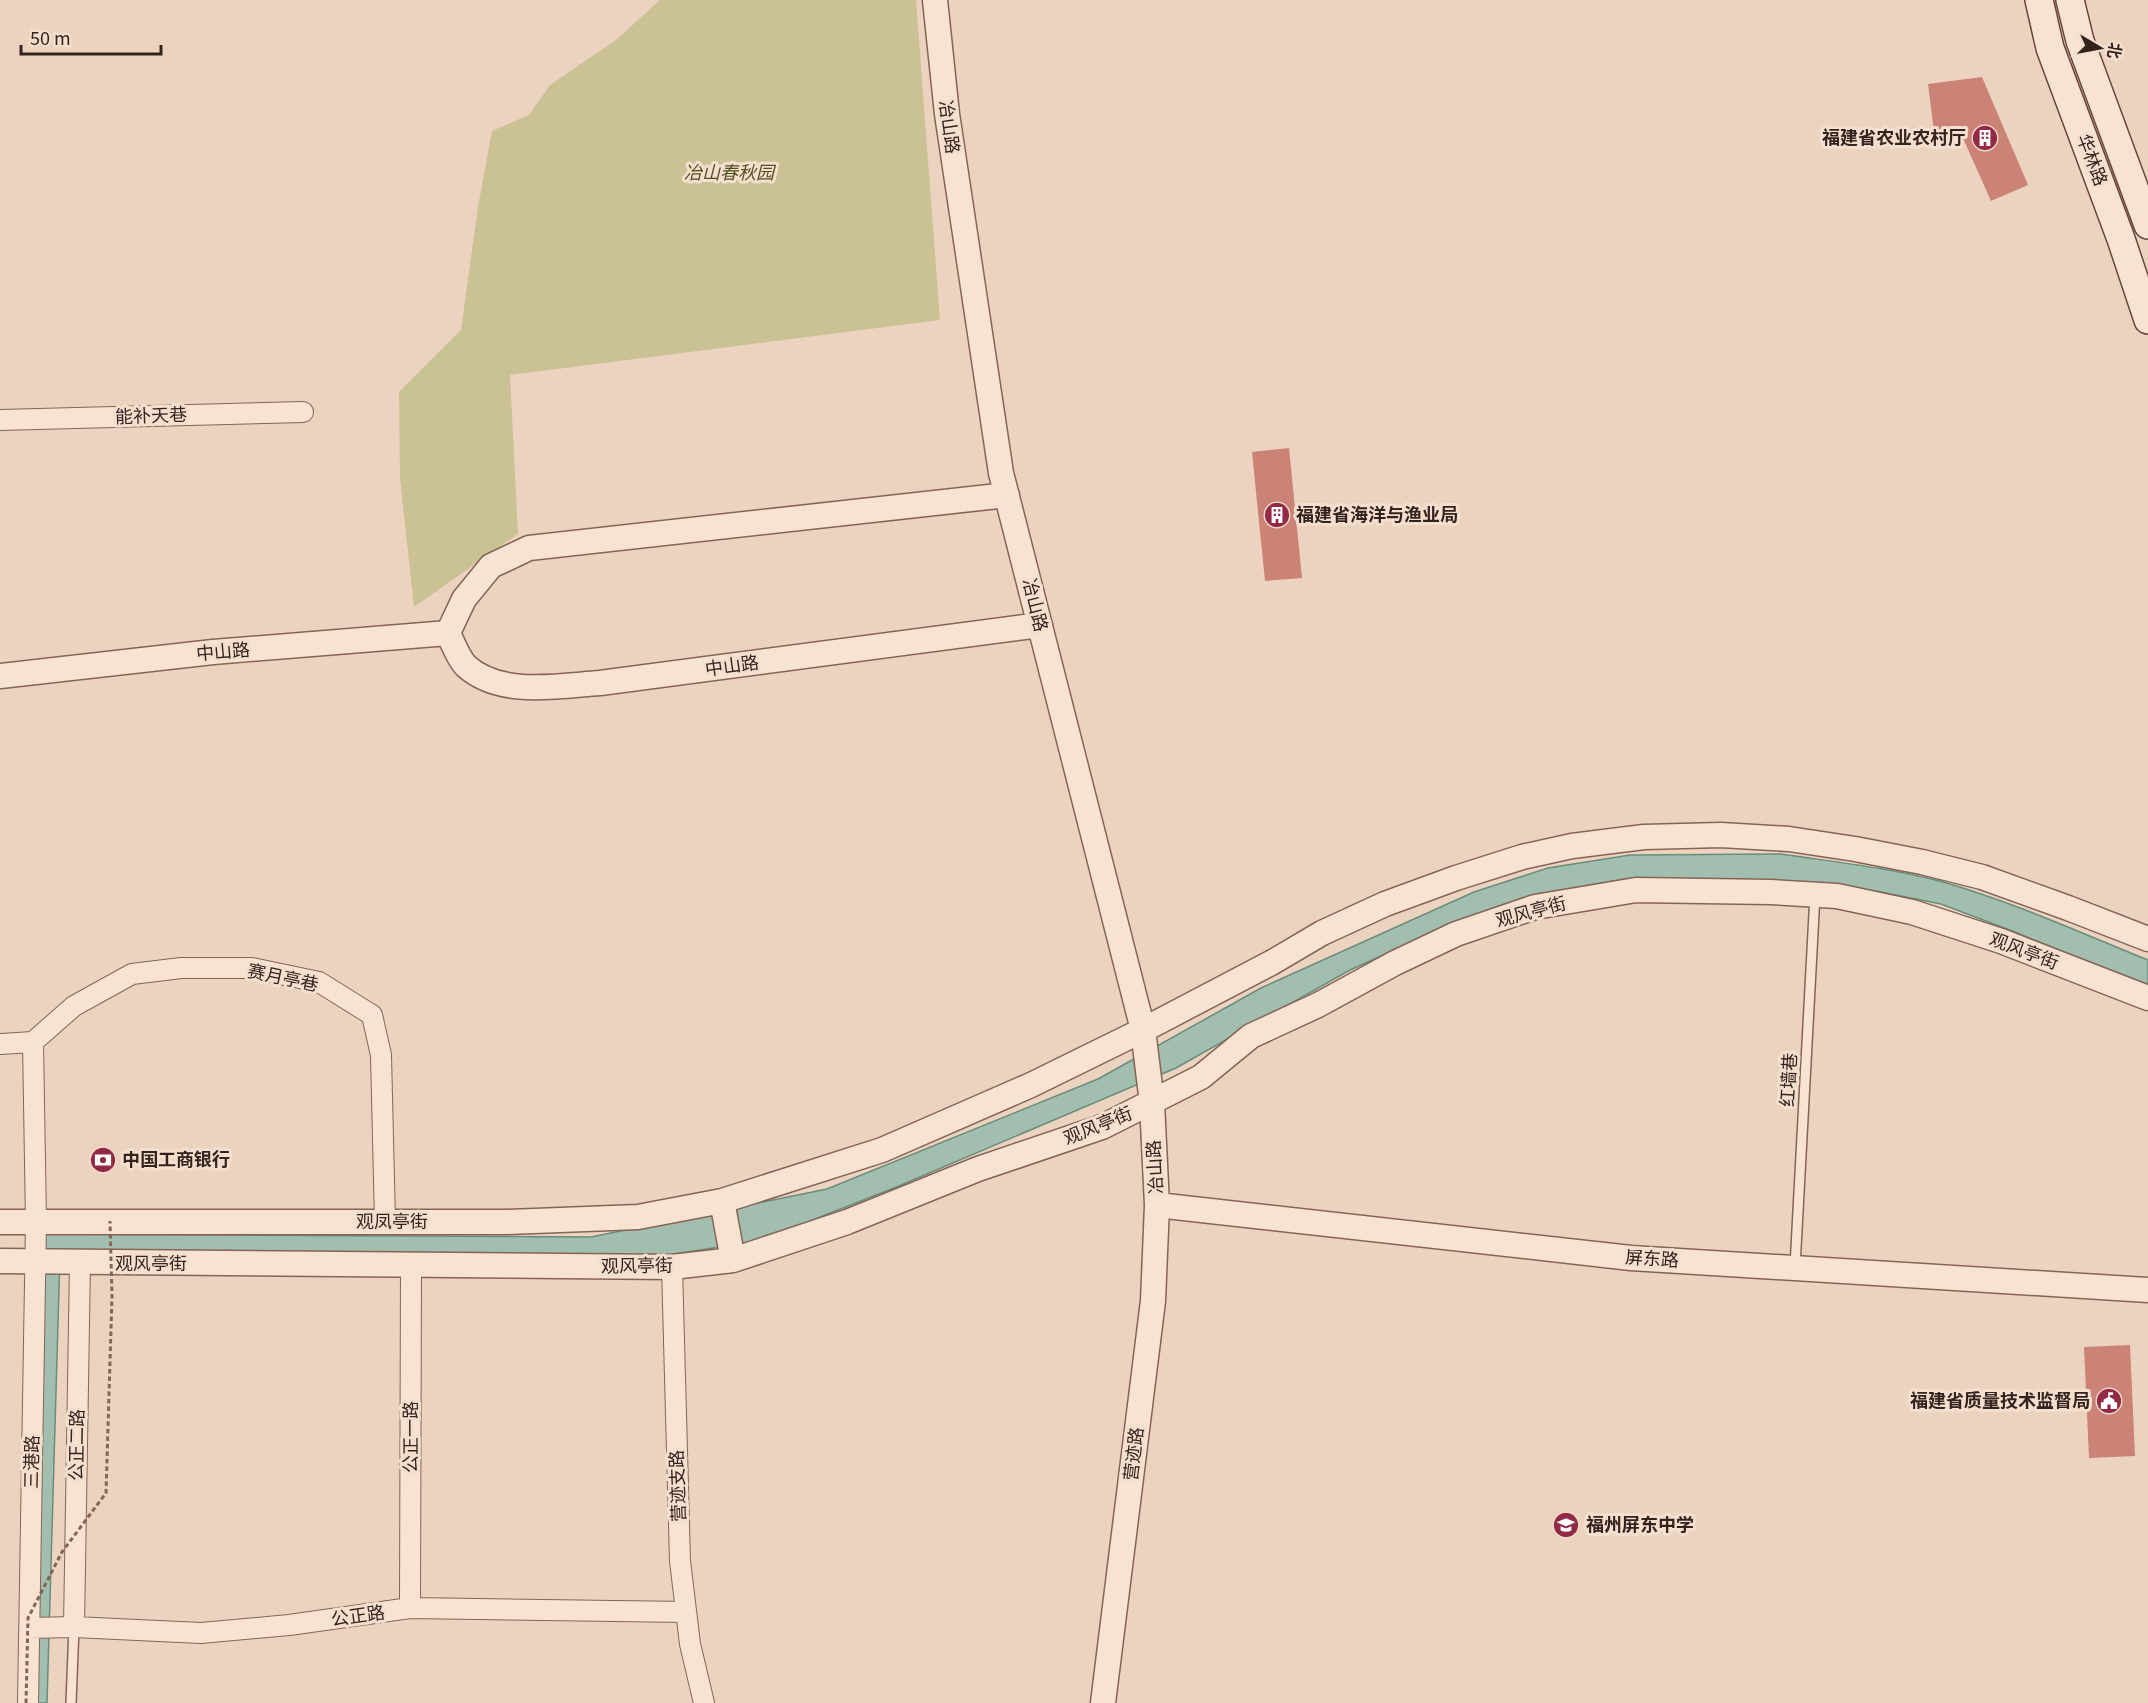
<svg xmlns="http://www.w3.org/2000/svg" width="2148" height="1703" viewBox="0 0 2148 1703" font-family="Georgia,'Noto Sans SC',serif">
	<rect width="100%" height="100%" fill="#ecd3bf"/>
	<!-- green -->
	<path fill="#cac294" d="M660 0H916L940 320 510 375 518 534 414 607 400 479 399 392 461 330 478 207 492 131 529 115 550 85 616 40Z"/>
	<!-- water -->
	<path fill="#a2beaf" stroke="#6a8c7a" stroke-width="1.5" d="M1781 854C1835 862 1891 868 1943 882 2013 902 2081 933 2148 960V988L2015 932 1941 904 1865 889 1787 881 1631 878 1544 893 1448 926 1350 970 1176 1068 894 1188 759 1241 648 1258 60 1254 47 1703H31L43 1234 591 1237 827 1189 1098 1079 1261 988 1474 892 1548 868 1630 855Z"/>
	<!-- building -->
	<path fill="#ca8376" d="M1982 77 2028 185 1991 201 1962 136 1935 140 1928 84Z
		M1289 448 1302 578 1265 581 1252 452Z
		M2130 1345 2135 1456 2089 1458 2084 1347Z"/>
	<g fill="none" stroke-linecap="round" stroke-linejoin="round">
		<!-- service casing -->
		<g stroke="#856458" stroke-width="12">
			<path id="service" d="M1795 1267 1815 895
				M71 1703 74 1627"/>
		</g>
		<!-- minor casing -->
		<g stroke="#856458" stroke-width="22">
			<path id="minor" d="M0 420 303 412
				M0 1044 33 1042 74 1006 132 974 181 968H252L319 982 372 1015 381 1055 385 1222
				M672 1267 680 1561 690 1644 704 1703
				M410 1608 411 1266
				M74 1627 80 1263
				M30 1628 74 1627 201 1633 289 1625 410 1608 686 1612
				M28 1703 36 1222 33 1042"/>
		</g>
		<!-- tertiary casing -->
		<g stroke="#856458" stroke-width="27">
			<path id="tertiary" d="M935 0 947 114 1001 473 1143 1030 1152 1103 1157 1205 1153 1301 1103 1703
				M448 633C453 643 458 658 466 666 500 697 557 686 600 683L1040 625
				M448 633 464 599 491 566 529 548 1007 495
				M0 676 213 652 448 633
				M722 1201 733 1260
				M1157 1205 1631 1258 2148 1290
				M0 1222H505L638 1217 722 1201 882 1150 1031 1085 1143 1030 1271 963 1322 933 1385 904 1456 878 1522 857 1572 846 1644 837 1721 835 1789 839 1855 849 1922 862 1982 877 2068 908 2148 939
				M0 1261 672 1267 733 1260 847 1222 978 1169 1102 1127 1201 1077 1251 1036 1318 1005 1395 963 1456 934 1535 907 1636 890 1771 892 1837 896 1912 912 2001 941 2148 998"/>
		</g>
		<!-- secondary casing -->
		<g stroke="#66463c" stroke-width="30">
			<path id="secondary" d="M2039 0 2050 48 2121 239 2148 320
				M2070 0 2080 41 2148 225"/>
		</g>
		<!-- service -->
		<use href="#service" stroke="#f8e3d2" stroke-width="9"/>
		<!-- minor -->
		<use href="#minor" stroke="#f8e3d2" stroke-width="20"/>
		<!-- tertiary -->
		<use href="#tertiary" stroke="#f8e3d2" stroke-width="24"/>
		<!-- secondary -->
		<use href="#secondary" stroke="#f8e3d2" stroke-width="27"/>
		<!-- path-bridge -->
		<path stroke="#856458" stroke-width="3" stroke-dasharray="4.5 3" stroke-linecap="butt" d="M26 1703 28 1618 62 1552 106 1493 112 1296 110 1221"/>
	</g>
	<!-- icons -->
	<defs>
		<g id="building-disc" transform="scale(1.35)"><circle r="9.5" fill="#922a46" stroke="#f4dfcf"/><path d="M-4-6H4V6H1V3H-1V6H-4ZM-2.5-4.3h1.7v1.8h-1.7ZM.8-4.3h1.7v1.8H.8ZM-2.5-1h1.7V.8h-1.7ZM.8-1h1.7V.8H.8Z" fill="#fff"/></g>
		<g id="bank-disc" transform="scale(1.35)"><circle r="9.5" fill="#922a46" stroke="#f4dfcf"/><path d="M-6-4H6V4H-6ZM0-2.3a2.3 2.3 0 1 0 0 4.6a2.3 2.3 0 1 0 0-4.6Z" fill="#fff"/></g>
		<g id="civic-disc" transform="scale(1.35)"><circle r="9.5" fill="#922a46" stroke="#f4dfcf"/><path d="M-.6-6.5H3V-4.5H.6V-3L4-1V1h2V6H-6V1h2V-1L-.6-3ZM-1.2 2.5V6h2.4V2.5Z" fill="#fff"/></g>
		<g id="school-disc" transform="scale(1.35)"><circle r="9.5" fill="#922a46" stroke="#f4dfcf"/><path d="M0-5L7-2L0 1L-7-2ZM-4 1L0 2.5L4 1V4Q0 6-4 4Z" fill="#fff"/></g>
	</defs>
	<g fill-rule="evenodd">
		<use href="#building-disc" x="1985" y="138"/>
		<use href="#building-disc" x="1277" y="515"/>
		<use href="#bank-disc" x="103" y="1160"/>
		<use href="#civic-disc" x="2109" y="1401"/>
		<use href="#school-disc" x="1566" y="1525"/>
	</g>
	<g text-anchor="middle" stroke-width="6" stroke-linejoin="round" paint-order="stroke">
		<!-- street labels -->
		<g font-size="18" fill="#34221c" stroke="#f4dfcf">
			<text transform="translate(949 127) rotate(82)" y="6">冶山路</text>
			<text transform="translate(2092 160) rotate(69)" y="6">华林路</text>
			<text transform="translate(151 416) rotate(-2)" y="6">能补天巷</text>
			<text transform="translate(1035 605) rotate(76)" y="6">冶山路</text>
			<text transform="translate(223 652) rotate(-5)" y="6">中山路</text>
			<text transform="translate(732 666) rotate(-8)" y="6">中山路</text>
			<text transform="translate(1531 912) rotate(-15)" y="6">观风亭街</text>
			<text transform="translate(2024 951) rotate(21)" y="6">观风亭街</text>
			<text transform="translate(283 978) rotate(12)" y="6">赛月亭巷</text>
			<text transform="translate(1789 1080) rotate(-87)" y="6">红墙巷</text>
			<text transform="translate(1098 1126) rotate(-22)" y="6">观风亭街</text>
			<text transform="translate(1155 1167) rotate(-93)" y="6">冶山路</text>
			<text x="392" y="1228">观凤亭街</text>
			<text transform="translate(1652 1259) rotate(4)" y="6">屏东路</text>
			<text x="151" y="1270">观风亭街</text>
			<text transform="translate(637 1266) rotate(-1)" y="6">观风亭街</text>
			<text transform="translate(411 1437) rotate(-90)" y="6">公正一路</text>
			<text transform="translate(77 1445) rotate(-89)" y="6">公正二路</text>
			<text transform="translate(1134 1454) rotate(-83)" y="6">营迹路</text>
			<text transform="translate(32 1462) rotate(-89)" y="6">三港路</text>
			<text transform="translate(678 1486) rotate(-92)" y="6">营迹支路</text>
			<text transform="translate(358 1616) rotate(-8)" y="6">公正路</text>
		</g>
		<!-- poi labels -->
		<g font-size="18" font-weight="bold" fill="#34221c" stroke="#f4dfcf" text-anchor="start">
			<text x="1966" y="144" text-anchor="end">福建省农业农村厅</text>
			<text x="1296" y="521">福建省海洋与渔业局</text>
			<text x="122" y="1166">中国工商银行</text>
			<text x="2090" y="1407" text-anchor="end">福建省质量技术监督局</text>
			<text x="1586" y="1531">福州屏东中学</text>
		</g>
		<!-- park labels -->
		<g font-size="18" font-style="italic" fill="#505023" stroke="#f4dfcf">
			<text x="729" y="179">冶山春秋园</text>
		</g>
	</g>
	<!-- north arrow -->
	<g transform="translate(2100 48) rotate(100)" stroke="#f4dfcf" stroke-width="4.5" paint-order="stroke">
	<path d="M0-4.5L10 22L0 15L-10 22Z" fill="#34221c"/>
	<text y="-9" font-size="16" font-weight="bold" text-anchor="middle" fill="#34221c">北</text>
	</g>
	<!-- scale -->
	<path d="M21 45v9h140v-9" fill="none" stroke="#34221c" stroke-width="3"/>
	<text x="30" y="45" font-size="18" fill="#34221c" stroke="#f4dfcf" stroke-width="4.5" paint-order="stroke">50 m</text>
</svg>
